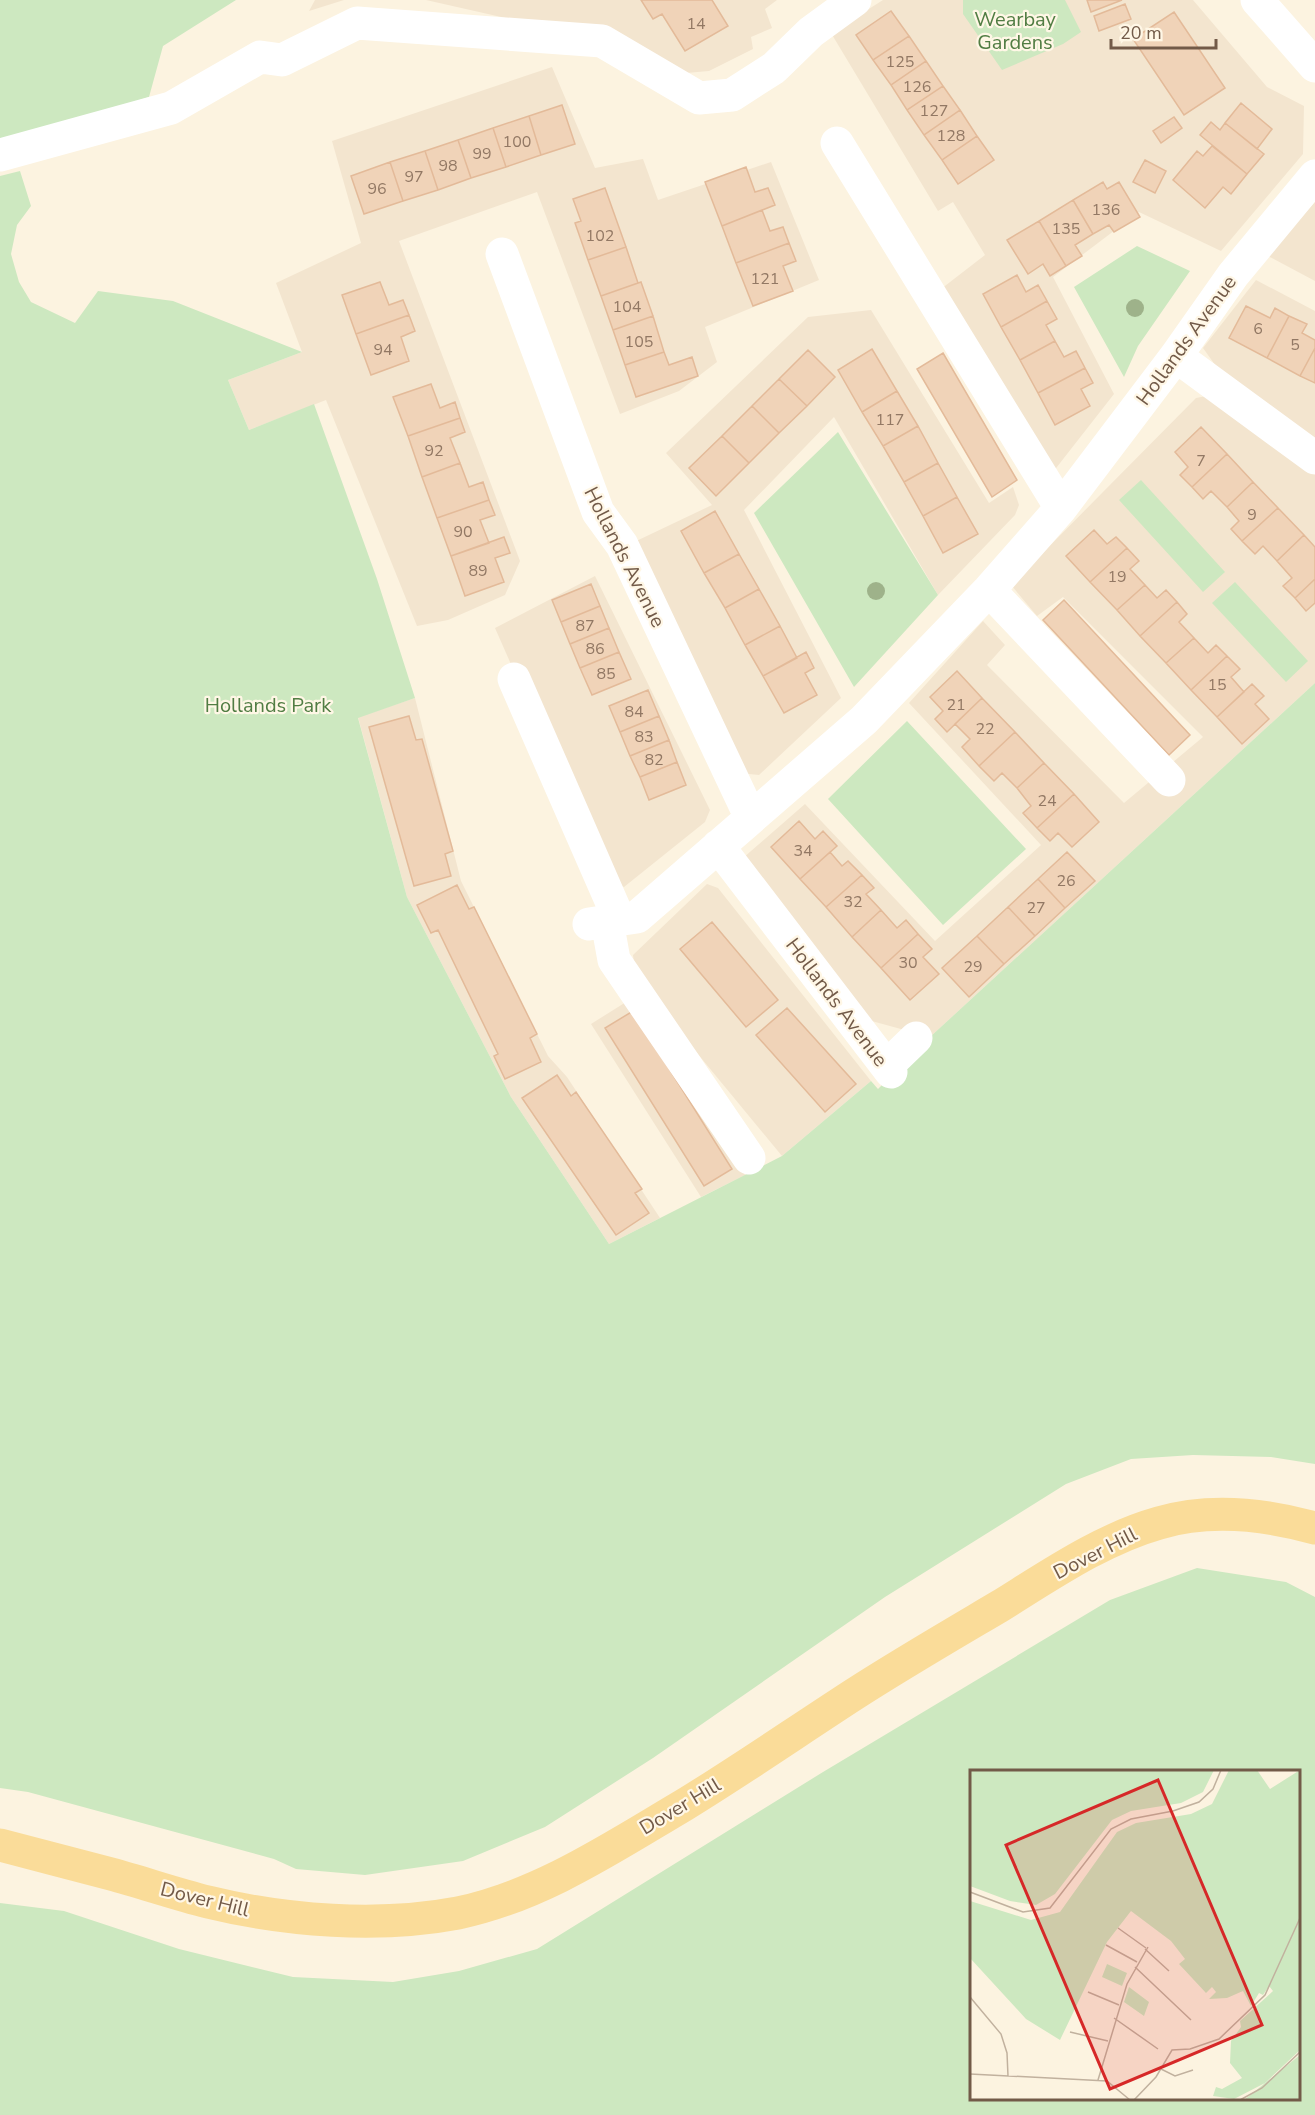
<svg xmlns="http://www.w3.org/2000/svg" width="1315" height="2115" viewBox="0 0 1315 2115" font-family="'Nunito Sans',sans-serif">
	<rect width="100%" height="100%" fill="#fcf3e0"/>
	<!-- residential -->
	<path fill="#f3e5cf" d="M315 0H344L309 11Z
		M426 0H777L765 9 772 28 751 37 753 49 709 71 663 75 549 28Z
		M883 0H1193L1267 87 1304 106 1303 154 1221 251 1139 212 1053 277 1114 394 1053 472 941 289 985 255 953 202 938 211 831 33Z
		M552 67 595 168 643 159 658 200 771 162 819 280 705 327 717 362 679 391 620 414 537 192 399 241 520 561 505 595 448 620 417 626 326 400 249 430 228 380 302 352 276 283 361 243 332 141Z
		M1315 202V281L1266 255Z
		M1256 280 1315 311V443L1223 376 1203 348Z
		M871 310 989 503 1013 487 1019 505 1015 515 938 595 834 417 744 510 841 698 759 775 739 773 630 544 712 505 666 453 808 317Z
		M1217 394 1315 472V683L930 1037 868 1020 743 858 805 804 935 941 1041 845 909 703 983 621 1005 645 987 665 1124 803 1203 737 1063 597 1037 616 1011 585 1196 398Z
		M595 576 710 810 705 822 624 887 606 880 495 628Z
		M415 698 461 881 548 1056 567 1077 660 1218 609 1244 511 1097 407 897 358 717Z
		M707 884 718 888 871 1081 782 1156 636 979 633 955Z
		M634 997 745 1175 701 1197 591 1024Z"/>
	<!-- green -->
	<path fill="#cde8c0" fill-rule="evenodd" d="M0 0H236L163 46 149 97 0 145Z
		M963 0H1065L1081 32 1063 44 1002 70 963 14Z
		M20 171 31 206 17 225 11 254 19 282 31 302 75 323 98 291 173 301 302 352 228 380 249 430 314 404 377 579 415 698 358 718 407 897 511 1097 609 1244 782 1156 871 1081 878 1089 930 1037 1315 683V1464L1271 1457 1193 1455 1131 1459 1066 1484 885 1597 653 1758 545 1827 463 1861 365 1875 296 1869 274 1859 28 1792 0 1788V176Z
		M1137 246 1190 271 1138 346 1124 377 1074 287Z
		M838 432 938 595 854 687 754 513Z
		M1141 480 1225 572 1203 592 1119 500Z
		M1235 582 1308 661 1286 682 1212 603Z
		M907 721 1026 849 943 925 828 799Z
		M1197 1568 1286 1582 1315 1597V2115H0V1903L64 1911 179 1949 293 1977 393 1982 459 1971 537 1949 823 1772 1110 1600ZM972 1772H1298V2098H972Z"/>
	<!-- building -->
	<path fill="#f0d3b8" stroke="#e3ba99" stroke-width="1.5" d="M641 0H712L728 26 685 51 662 14 653 19Z
		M1087 0H1122L1091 12Z
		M1125 4 1131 19 1099 31 1094 16Z
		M891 11 909 36 873 60 856 35Z
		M1174 12 1225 88 1184 115 1133 39Z
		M909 36 926 61 891 85 873 60Z
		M926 61 943 86 907 110 891 85Z
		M943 86 960 110 924 135 907 110Z
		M1241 103 1272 129 1257 149 1225 123Z
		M562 105 575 144 541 155 529 116Z
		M960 110 977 136 942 160 924 135Z
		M529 116 541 155 506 167 493 128Z
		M1174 117 1182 128 1161 143 1153 131Z
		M1211 122 1220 130 1225 123 1264 154 1247 174 1200 135Z
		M493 128 506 167 471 178 458 140Z
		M977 136 994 160 958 184 942 160Z
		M458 140 471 178 438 190 425 151Z
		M1212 146 1247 174 1231 194 1223 187 1205 208 1173 180 1197 151 1203 156Z
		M425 151 438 190 403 201 390 162Z
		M1145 160 1166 171 1155 193 1133 182Z
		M390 162 403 201 364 214 351 176Z
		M746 167 755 192 768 188 775 205 722 226 705 182Z
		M1103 182 1107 189 1119 182 1140 217 1114 232 1109 225 1093 234 1073 200Z
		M605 188 626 247 588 260 575 223 581 221 573 199Z
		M1073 200 1093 234 1075 245 1082 256 1066 266 1039 221Z
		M762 210 770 231 783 227 789 243 736 263 722 226Z
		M1039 221 1066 266 1050 276 1043 264 1028 274 1007 240Z
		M789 243 796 261 783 266 793 291 753 306 736 263Z
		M626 247 638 283 601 296 588 260Z
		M1017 275 1026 292 1038 285 1047 301 1001 327 983 294Z
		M380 282 389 305 403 300 409 315 356 334 342 295Z
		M641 282 653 316 613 330 601 296Z
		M1047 301 1057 319 1046 325 1055 341 1020 360 1001 327Z
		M1246 306 1270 318 1275 308 1289 316 1267 358 1229 338Z
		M409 315 415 331 401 337 409 361 371 375 356 334Z
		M653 316 664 352 625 365 613 330Z
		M1289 316 1307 324 1302 333 1315 340V348L1300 376 1267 358Z
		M1055 341 1064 357 1076 351 1085 368 1038 393 1020 360Z
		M1315 348V383L1300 376Z
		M872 349 897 391 862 412 838 370Z
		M808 350 835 377 807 406 779 379Z
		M664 352 669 365 692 357 698 376 636 397 625 365Z
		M943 353 1017 480 992 497 917 369Z
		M1085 368 1093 383 1081 389 1090 406 1055 425 1038 393Z
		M779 379 807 406 779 433 752 406Z
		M431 384 440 408 455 402 460 418 408 436 393 397Z
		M897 391 918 426 883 446 862 412Z
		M752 406 779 433 749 463 722 436Z
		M460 418 465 432 450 438 460 463 422 477 408 436Z
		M918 426 938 463 904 482 883 446Z
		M1201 427 1227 454 1192 487 1180 475 1188 467 1175 452Z
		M722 436 749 463 716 496 689 468Z
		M1227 454 1253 482 1227 507 1211 491 1203 499 1192 487Z
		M460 463 469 487 483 482 489 500 437 518 422 477Z
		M938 463 957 497 923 516 904 482Z
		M1253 482 1278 508 1242 541 1231 529 1239 521 1227 507Z
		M957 497 978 534 943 553 923 516Z
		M489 500 495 515 480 520 489 543 451 556 437 518Z
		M1278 508 1304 535 1277 561 1263 546 1255 554 1242 541Z
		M715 511 739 554 704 573 681 531Z
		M1094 530 1107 544 1116 537 1127 548 1090 582 1066 556Z
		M1304 535 1315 547V579L1295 598 1283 586 1292 578 1277 561Z
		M504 537 510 553 495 558 504 582 465 596 451 556Z
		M1127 548 1139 561 1130 569 1145 585 1117 610 1090 582Z
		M739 554 759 589 725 608 704 573Z
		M1315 579V603L1306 611 1295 598Z
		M591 584 600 606 561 622 552 600Z
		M1145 585 1157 598 1166 590 1177 602 1140 636 1117 610Z
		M759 589 780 626 745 645 725 608Z
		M1064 600 1190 735 1169 755 1043 620Z
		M1177 602 1187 614 1179 622 1194 638 1166 663 1140 636Z
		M600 606 609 628 570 644 561 622Z
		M780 626 797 658 763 676 745 645Z
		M609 628 619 652 580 668 570 644Z
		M1194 638 1208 653 1216 645 1227 656 1191 690 1166 663Z
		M619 652 631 679 592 695 580 668Z
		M806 652 814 668 805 673 817 695 784 713 763 676Z
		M1227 656 1240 669 1231 677 1244 692 1217 717 1191 690Z
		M957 671 982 698 947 732 935 719 943 711 930 697Z
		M1252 684 1264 696 1255 704 1269 719 1242 744 1217 717Z
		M648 690 659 716 620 732 609 706Z
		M982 698 1015 732 979 766 962 747 970 739 955 724Z
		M409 716 416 740 422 739 453 851 445 854 451 876 414 886 369 727Z
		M659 716 669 740 630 756 620 732Z
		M1015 732 1044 763 1017 788 1002 773 994 781 979 766Z
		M669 740 677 762 640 777 630 756Z
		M677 762 686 785 649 800 640 777Z
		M1044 763 1074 794 1037 828 1023 813 1031 806 1017 788Z
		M1074 794 1099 822 1072 847 1058 833 1050 841 1037 828Z
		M799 821 815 839 823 831 837 846 800 879 771 847Z
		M830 852 842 866 848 861 862 875 826 907 800 879Z
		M1067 852 1095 881 1065 908 1038 879Z
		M862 875 874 888 866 894 881 910 852 937 826 907Z
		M1038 879 1065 908 1035 936 1008 907Z
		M457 885 469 909 474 907 537 1034 530 1038 541 1062 505 1079 494 1056 498 1054 438 930 431 933 417 905Z
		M1008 907 1035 936 1004 964 977 936Z
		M881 910 897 928 906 920 918 934 881 968 852 937Z
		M712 922 778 1000 746 1027 680 949Z
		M918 934 932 949 923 957 939 974 910 1000 881 968Z
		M977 936 1004 964 969 997 942 968Z
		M787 1008 856 1084 825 1112 756 1035Z
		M633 1011 732 1169 704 1186 605 1028Z
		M557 1075 571 1096 576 1092 642 1189 635 1193 649 1213 616 1235 522 1098Z"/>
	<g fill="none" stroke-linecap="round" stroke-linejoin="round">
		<!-- minor -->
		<path stroke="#fff" stroke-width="33" d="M1257 0 1315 66
			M837 143 1061 508
			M0 155 171 108 260 57 282 60 357 23 602 41 699 98 732 95 774 68 811 32 855 0
			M502 254 598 512 622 545 751 818
			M1176 356 1315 458
			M989 590 1169 780
			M514 679 619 919
			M718 846 891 1072
			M607 921 614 960 749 1158
			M589 924 637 917 864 720 989 590 1061 508 1176 356 1233 275 1315 176
			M887 1066 916 1038"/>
		<!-- major -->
		<path stroke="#fadc99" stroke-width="33" d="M0 1845C37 1855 74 1864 111 1874 144 1883 176 1894 208 1902 286 1921 379 1928 458 1913 540 1896 613 1847 684 1805 741 1770 796 1732 853 1695 901 1664 951 1635 1000 1606 1050 1575 1102 1539 1159 1523 1210 1508 1264 1514 1315 1528"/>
	</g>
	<!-- trees -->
	<g fill="#9eb28a">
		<circle cx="1135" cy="308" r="9"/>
		<circle cx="876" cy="591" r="9"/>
	</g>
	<g text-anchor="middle" stroke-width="4.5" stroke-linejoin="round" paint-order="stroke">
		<!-- number labels -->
		<g font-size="16" fill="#927864">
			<text x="696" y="29">14</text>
			<text x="900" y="67">125</text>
			<text x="917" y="92">126</text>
			<text x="934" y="116">127</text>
			<text x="951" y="141">128</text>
			<text x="517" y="147">100</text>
			<text x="482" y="159">99</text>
			<text x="448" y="171">98</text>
			<text x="414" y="182">97</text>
			<text x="377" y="194">96</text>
			<text x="1106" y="215">136</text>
			<text x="1066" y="234">135</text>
			<text x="600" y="241">102</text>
			<text x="765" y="284">121</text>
			<text x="627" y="312">104</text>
			<text x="1258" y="334">6</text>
			<text x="639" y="347">105</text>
			<text x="1295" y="350">5</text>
			<text x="383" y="355">94</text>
			<text x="890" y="425">117</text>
			<text x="434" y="456">92</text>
			<text x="1201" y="466">7</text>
			<text x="1252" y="520">9</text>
			<text x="463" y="537">90</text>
			<text x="478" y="576">89</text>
			<text x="1117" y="582">19</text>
			<text x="585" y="631">87</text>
			<text x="595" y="654">86</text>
			<text x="606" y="679">85</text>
			<text x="1217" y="690">15</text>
			<text x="956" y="710">21</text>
			<text x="634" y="717">84</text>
			<text x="985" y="734">22</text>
			<text x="644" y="742">83</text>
			<text x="654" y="765">82</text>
			<text x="1047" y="806">24</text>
			<text x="803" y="856">34</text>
			<text x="1066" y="886">26</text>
			<text x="853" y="907">32</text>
			<text x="1036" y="913">27</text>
			<text x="908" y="968">30</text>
			<text x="973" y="972">29</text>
		</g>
		<!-- park labels -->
		<g font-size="20" fill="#517d43" stroke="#fff7e6">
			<text x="1015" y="26">Wearbay<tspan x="1015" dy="23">Gardens</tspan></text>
			<text x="268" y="712">Hollands Park</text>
		</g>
		<!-- street labels -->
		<g font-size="20" fill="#725a48" stroke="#fff7e6">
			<text transform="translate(1186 340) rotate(-54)" y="7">Hollands Avenue</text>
			<text transform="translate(625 557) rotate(63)" y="7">Hollands Avenue</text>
			<text transform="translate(837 1002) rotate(53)" y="7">Hollands Avenue</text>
			<text transform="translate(1095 1553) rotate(-27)" y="7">Dover Hill</text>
			<text transform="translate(680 1806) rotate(-31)" y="7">Dover Hill</text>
			<text transform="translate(205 1899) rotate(14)" y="7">Dover Hill</text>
		</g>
	</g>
	<!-- overview -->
	<g transform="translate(970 1770)">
		<rect width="330" height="330" fill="#fcf3e0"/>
		<path d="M0 0H244L233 22 211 33 161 41 142 50 85 124 66 135 40 131 0 116ZM259 0H287L300 19 330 0V280L295 313 264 329 243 326 246 317 252 319 272 308 260 293 261 271 271 257 270 251 303 221 299 216 293 225 289 223 281 236 273 221 257 228 239 229 246 222 242 217 236 223 209 194 215 189 201 171 161 141 137 172 90 270 56 249 0 188V131L61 150 90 142 147 62 166 53 221 44 242 34ZM137 194 157 203 152 216 132 207ZM159 217 179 232 174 246 154 232ZM330 285V330H274Z" fill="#cde8c0"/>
		<path fill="none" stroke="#c1b19e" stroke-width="1.5" d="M0 122 53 142 80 138 141 59 161 49 203 41 229 32 243 19 251 0M148 158 176 178M136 175 167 192M175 179 199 201M165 197 221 250M118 222 149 235M0 227 31 264 37 283 38 306M144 248 188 279M100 262 138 271M191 299 205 306 223 300M0 304 137 311 160 330M128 310 157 214 178 177M164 330 186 307 202 280 220 279 249 269 295 225 330 148M270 330 292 318 330 282"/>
		<path fill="#d62828" fill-opacity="0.15" stroke="#d62828" stroke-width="3" d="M188 10 292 255 140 319 36 75Z"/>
		<rect width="330" height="330" fill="none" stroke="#725a48" stroke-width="3"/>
	</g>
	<!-- scale -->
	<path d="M1111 39v9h105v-9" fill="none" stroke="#725a48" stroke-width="3"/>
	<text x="1120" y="39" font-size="18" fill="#725a48" stroke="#fff7e6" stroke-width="4.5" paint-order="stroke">20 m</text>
</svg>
